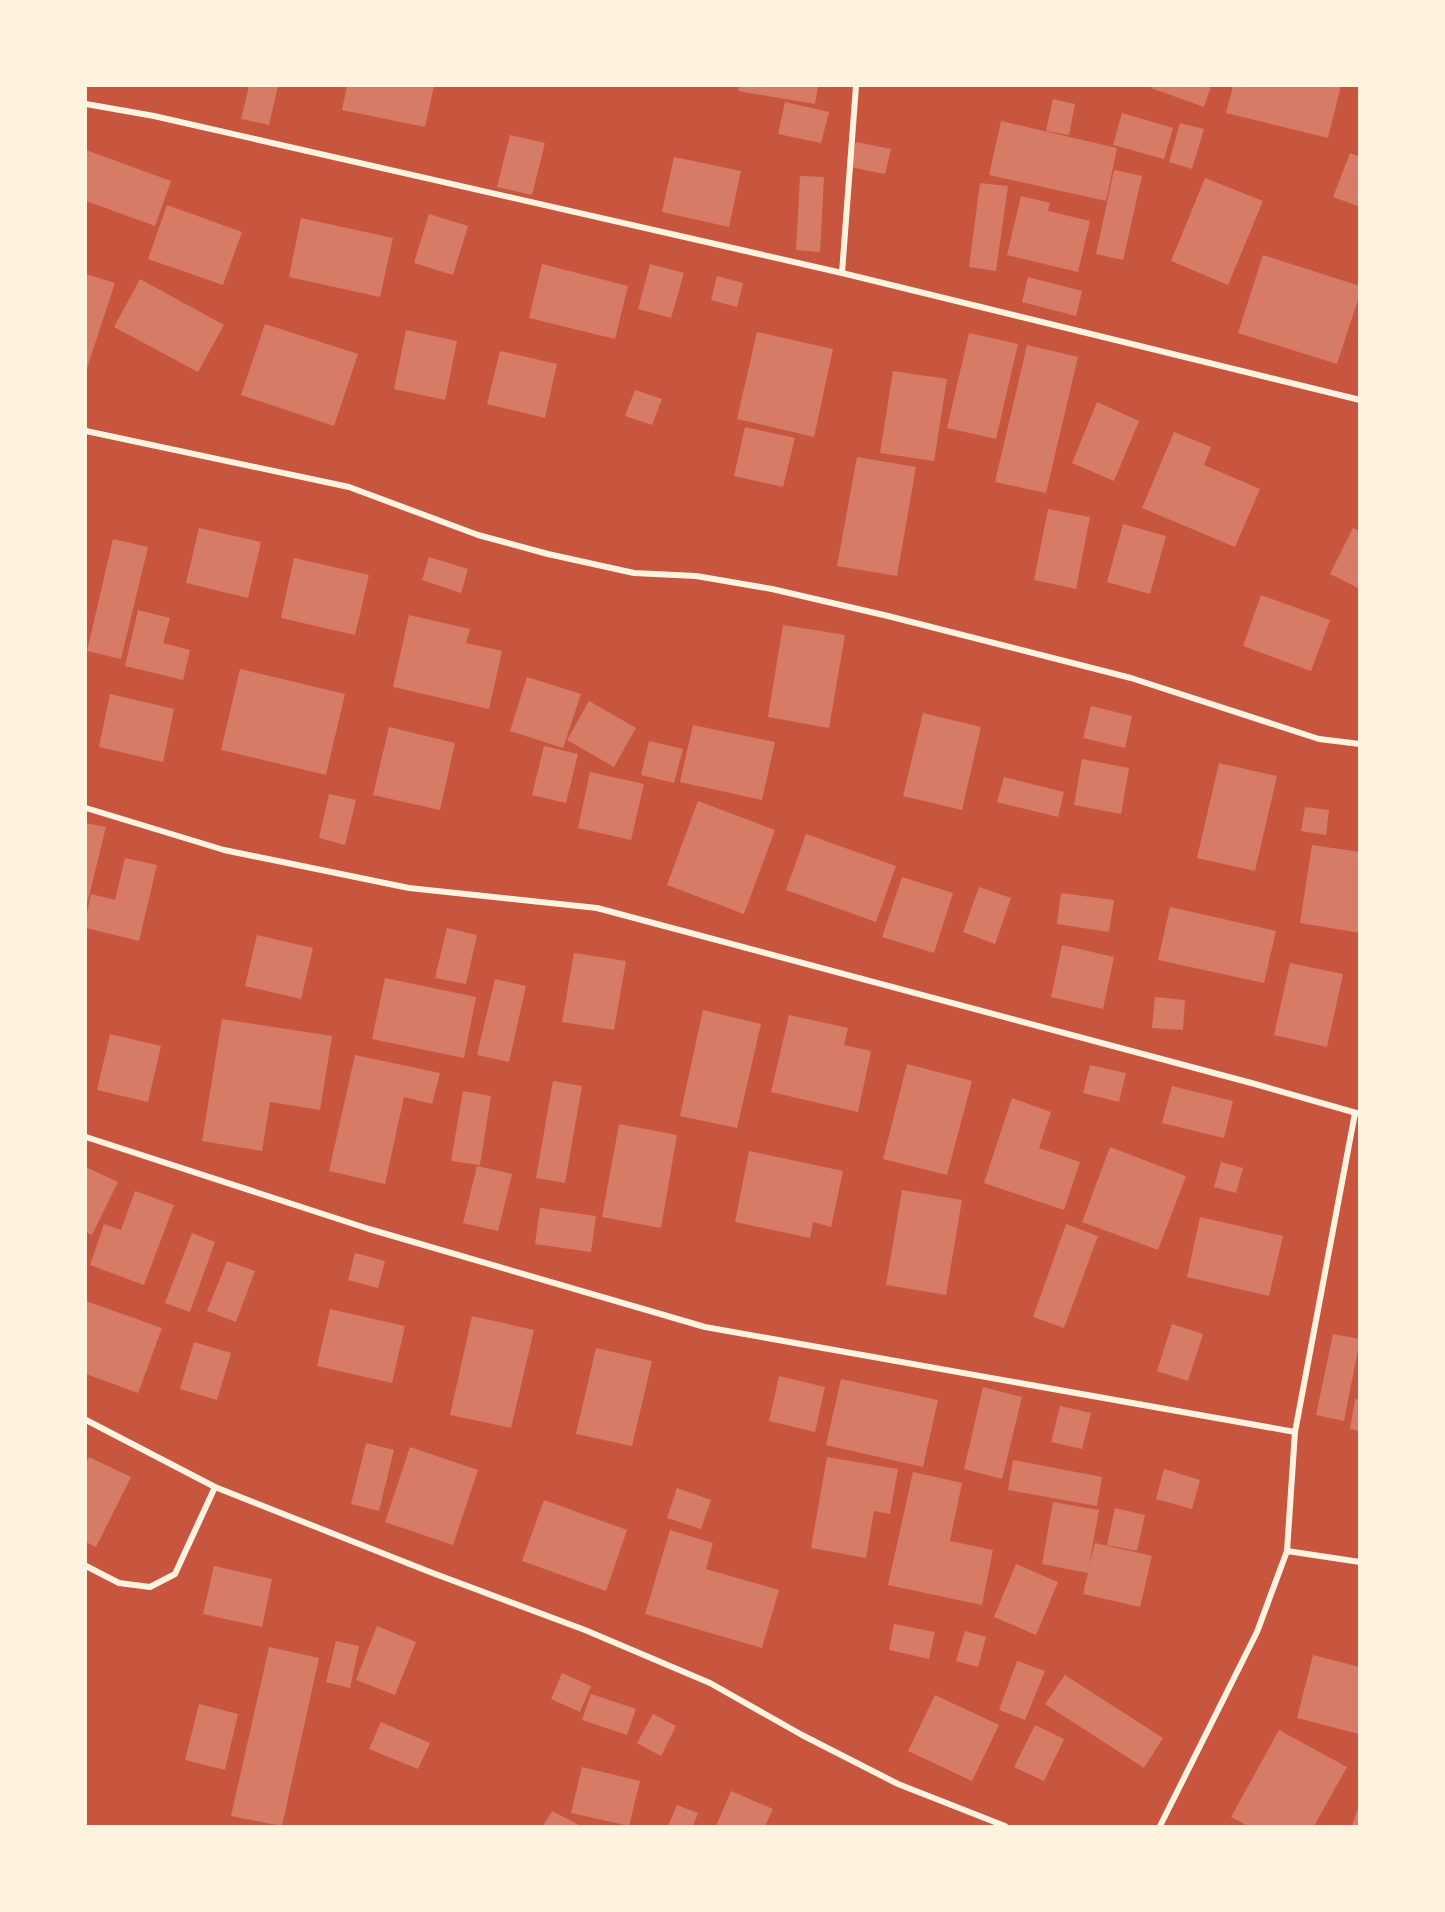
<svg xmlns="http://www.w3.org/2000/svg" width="1445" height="1912" viewBox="0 0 1445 1912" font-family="Georgia,serif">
	<rect width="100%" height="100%" fill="#c8553d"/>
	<!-- building -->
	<path fill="#d67c66" d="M249 86H278L269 125 241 119Z
		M347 86H434L425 127 342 110Z
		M739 86H818L815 104 738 91Z
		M1152 86H1211L1204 107 1151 88Z
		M1233 86H1341L1328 138 1226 113Z
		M1053 99 1075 104 1069 135 1046 131Z
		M785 102 829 112 821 143 778 134Z
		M1122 113 1173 128 1164 159 1113 145Z
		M1001 121 1117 148 1106 201 989 175Z
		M1180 123 1204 129 1192 169 1169 162Z
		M510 135 545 143 532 195 497 187Z
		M856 142 891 149 885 174 850 167Z
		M86 150 171 181 155 226 86 201Z
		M1350 153 1360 157V207L1333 197Z
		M674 157 741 171 729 227 662 212Z
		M1114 170 1142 176 1123 260 1096 254Z
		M800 176 824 177 820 252 796 250Z
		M1205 178 1263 201 1228 285 1171 261Z
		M980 183 1008 186 996 271 969 267Z
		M1021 196 1050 203 1048 211 1090 221 1078 272 1007 255Z
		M167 205 242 232 223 285 148 259Z
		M429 214 468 226 453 275 414 263Z
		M301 218 393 238 380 297 289 277Z
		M1263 255 1360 286V294L1337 364 1238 333Z
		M542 264 628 286 615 339 529 318Z
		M650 264 684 273 671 318 638 309Z
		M86 274 115 283 86 371Z
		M717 276 743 283 737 307 711 300Z
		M1028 277 1082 291 1076 316 1022 302Z
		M140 279 224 325 198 372 114 327Z
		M265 324 358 354 334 426 241 395Z
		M406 330 457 341 445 400 394 389Z
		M757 332 833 349 814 437 737 419Z
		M969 333 1018 344 996 439 947 428Z
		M1027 345 1078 357 1046 493 995 482Z
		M500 351 557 364 545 418 487 404Z
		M893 371 947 379 934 461 880 453Z
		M635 390 662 399 652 425 625 416Z
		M1097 402 1139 421 1114 481 1072 463Z
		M745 427 795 438 783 487 734 476Z
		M1174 432 1211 447 1204 465 1260 489 1235 547 1142 508Z
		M857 457 916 467 897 576 837 566Z
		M1048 509 1090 517 1076 589 1034 580Z
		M1123 524 1166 536 1150 594 1107 582Z
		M199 528 261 542 248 598 186 583Z
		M1353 528 1360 531V589L1330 574Z
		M113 539 148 547 121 659 87 651Z
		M429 557 468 569 461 593 422 580Z
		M294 558 369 575 355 635 281 618Z
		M1261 595 1330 620 1311 671 1243 646Z
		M138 610 170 618 163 643 190 650 183 680 125 666Z
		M409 615 470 629 466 643 502 651 489 709 393 687Z
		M783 625 845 635 829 728 768 717Z
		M240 669 345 694 326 775 221 750Z
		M527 677 581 694 563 748 510 731Z
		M110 694 174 709 163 762 99 747Z
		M589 701 636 728 614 767 567 740Z
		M1091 706 1132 716 1125 748 1083 738Z
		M923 713 981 727 962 810 903 796Z
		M693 725 775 742 762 800 680 782Z
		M389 727 455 743 440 810 373 795Z
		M649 741 683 749 674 783 641 775Z
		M544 746 578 754 566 803 532 795Z
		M1082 759 1129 768 1121 814 1074 805Z
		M1219 763 1277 776 1255 871 1197 858Z
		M590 772 644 784 631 840 578 828Z
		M1004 777 1064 792 1058 817 997 802Z
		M329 794 356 800 345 845 319 838Z
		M698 801 775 830 744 914 667 885Z
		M1305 807 1329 810 1326 835 1301 831Z
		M86 823 106 827 86 908Z
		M806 834 896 866 876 922 786 890Z
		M1312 845 1360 852V933L1300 923Z
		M125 858 157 865 139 941 86 928V917L91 894 115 900Z
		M902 877 953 893 934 953 882 937Z
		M979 887 1011 898 995 944 963 932Z
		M1061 893 1114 900 1109 932 1057 924Z
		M1170 907 1276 931 1264 983 1158 960Z
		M447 928 477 935 466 984 435 978Z
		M257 935 313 948 301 999 245 986Z
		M1062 945 1114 957 1103 1009 1051 997Z
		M574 953 626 961 614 1030 562 1022Z
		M1290 963 1343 974 1327 1047 1274 1035Z
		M385 978 476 997 464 1058 372 1039Z
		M495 979 526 986 509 1062 477 1055Z
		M1155 997 1185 1000 1183 1030 1152 1028Z
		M703 1010 761 1024 737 1128 680 1116Z
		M789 1015 848 1028 844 1045 871 1051 858 1112 771 1092Z
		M222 1019 332 1036 320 1110 270 1102 262 1151 202 1141Z
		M110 1034 161 1046 148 1102 97 1090Z
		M355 1055 440 1073 432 1104 404 1097 385 1184 329 1171Z
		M907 1064 972 1081 947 1175 883 1159Z
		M1090 1065 1126 1073 1119 1102 1083 1093Z
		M553 1081 582 1086 565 1183 536 1178Z
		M1172 1086 1233 1101 1224 1138 1162 1123Z
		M463 1091 491 1096 480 1165 451 1161Z
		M1012 1098 1051 1112 1039 1148 1080 1162 1064 1210 984 1183Z
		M619 1124 677 1135 661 1228 602 1217Z
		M1110 1147 1186 1176 1158 1250 1082 1222Z
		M749 1151 843 1171 831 1227 813 1222 810 1238 735 1222Z
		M1221 1162 1243 1168 1236 1193 1214 1187Z
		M477 1166 512 1174 498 1231 463 1223Z
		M86 1167 118 1182 92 1235 86 1232Z
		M902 1190 962 1200 946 1295 886 1285Z
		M135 1191 174 1205 144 1285 90 1265 104 1224 121 1230Z
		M540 1208 596 1216 591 1252 535 1244Z
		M1200 1217 1283 1236 1269 1296 1187 1277Z
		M1066 1224 1098 1236 1064 1328 1033 1317Z
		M192 1233 215 1242 190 1312 165 1303Z
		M355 1253 385 1261 378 1288 348 1280Z
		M227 1261 255 1271 236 1322 207 1311Z
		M86 1301 162 1328 138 1393 86 1374Z
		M330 1309 405 1326 392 1383 317 1366Z
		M472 1316 534 1330 511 1428 450 1415Z
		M1172 1324 1203 1334 1188 1381 1157 1371Z
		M1333 1334 1360 1339 1344 1421 1316 1415Z
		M194 1342 231 1353 217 1400 180 1389Z
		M596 1348 652 1361 632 1446 576 1434Z
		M779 1376 825 1387 815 1432 769 1421Z
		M841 1379 938 1400 923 1467 826 1445Z
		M983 1387 1022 1397 1002 1479 964 1469Z
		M1355 1399 1360 1400V1431L1350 1429Z
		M1060 1406 1091 1413 1082 1449 1051 1442Z
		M366 1443 394 1450 379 1511 351 1504Z
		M410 1447 478 1470 453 1545 385 1522Z
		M89 1457 131 1477 96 1547 86 1542V1464Z
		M827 1457 898 1469 890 1514 874 1511 866 1558 811 1548Z
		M1013 1460 1102 1477 1097 1506 1008 1490Z
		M1164 1469 1200 1480 1192 1509 1156 1499Z
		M913 1472 962 1483 950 1541 993 1550 982 1605 888 1585Z
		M677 1488 711 1500 701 1529 667 1518Z
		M544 1500 627 1530 606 1591 522 1561Z
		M1053 1502 1099 1510 1089 1566 1095 1543 1152 1556 1140 1607 1083 1594 1088 1573 1042 1564Z
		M1115 1508 1145 1515 1137 1551 1107 1545Z
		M670 1530 713 1543 706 1569 779 1590 762 1648 645 1614Z
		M1016 1564 1058 1582 1036 1635 994 1617Z
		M214 1566 272 1579 262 1627 203 1614Z
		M894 1624 935 1632 929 1659 889 1650Z
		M377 1626 416 1642 395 1695 356 1680Z
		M965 1631 986 1637 978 1667 956 1661Z
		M336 1641 359 1646 350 1688 326 1682Z
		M269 1647 319 1658 282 1826 231 1816Z
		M1313 1655 1360 1667 1359 1734 1297 1718Z
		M1017 1661 1045 1671 1025 1720 999 1710Z
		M562 1673 591 1686 580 1712 551 1699Z
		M1065 1675 1163 1738 1144 1768 1045 1704Z
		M591 1694 636 1709 627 1735 582 1720Z
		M935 1695 999 1725 972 1781 908 1751Z
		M199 1704 238 1714 225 1770 185 1760Z
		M653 1714 676 1726 661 1756 637 1743Z
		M381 1722 430 1743 418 1769 369 1749Z
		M1035 1725 1064 1739 1044 1781 1014 1767Z
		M1279 1730 1347 1767 1314 1826H1248L1231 1817Z
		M582 1767 640 1781 629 1826 571 1813Z
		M731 1791 773 1809 765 1826H716Z
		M677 1805 698 1813 693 1826H668Z
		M1359 1805 1360 1826H1352Z
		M552 1811 581 1826H543Z"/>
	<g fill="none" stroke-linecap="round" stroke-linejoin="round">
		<!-- minor -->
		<path stroke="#fff3e0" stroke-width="6" d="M86 104 154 116 842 273 1360 400
			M842 273 856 86
			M86 431 349 487 478 535 548 554 634 573 696 576 772 589 888 616 1131 678 1319 739 1360 744
			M86 808 224 850 409 888 597 908 1255 1084 1360 1114
			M86 1137 369 1229 705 1327 1295 1432
			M86 1420 215 1487 430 1572 585 1630 710 1683 802 1735 898 1784 1005 1826
			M1287 1551 1360 1562
			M86 1566 119 1583 150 1587 175 1574 215 1487
			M1160 1826 1257 1632 1287 1551 1295 1432 1355 1113"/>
	</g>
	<!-- border -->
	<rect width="1445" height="1912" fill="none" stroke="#fff3e0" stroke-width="174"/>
</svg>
